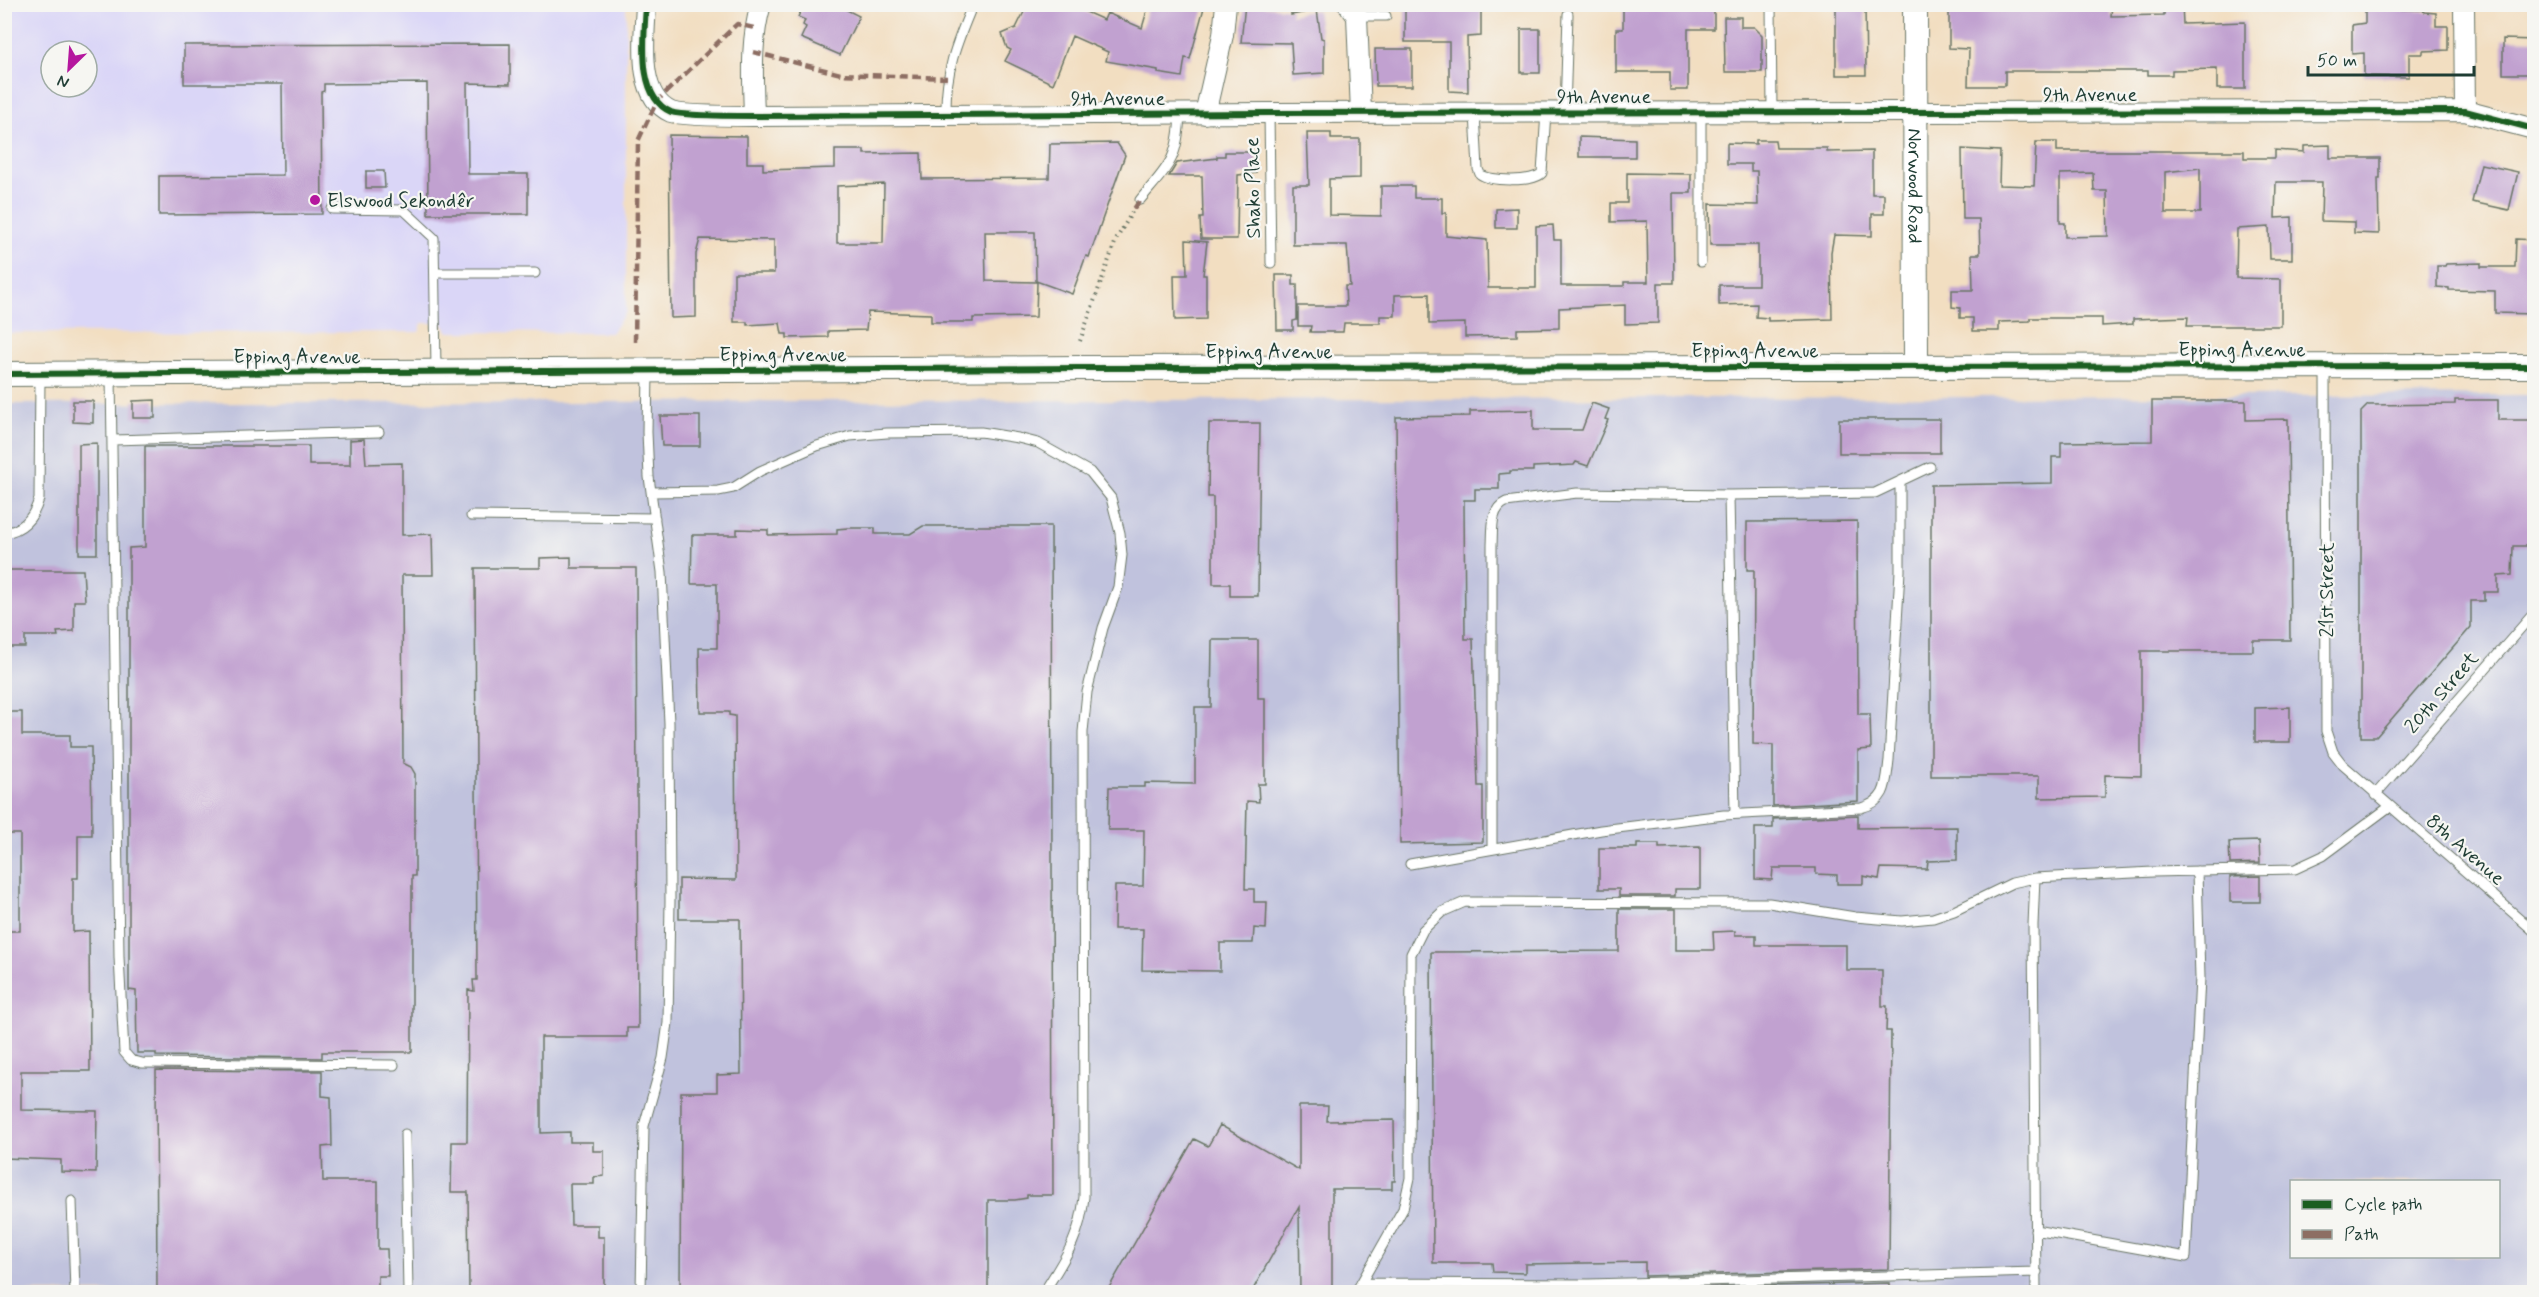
<svg xmlns="http://www.w3.org/2000/svg" width="2539" height="1297" viewBox="0 0 2539 1297" font-family="Mynerve,sans-serif">
	<rect width="100%" height="100%" fill="#f6f6f2"/>
	<filter id="ink" filterUnits="userSpaceOnUse"><feTurbulence type="fractalNoise" baseFrequency=".0167" numOctaves="2"/><feDisplacementMap in="SourceGraphic" scale="12" xChannelSelector="R" yChannelSelector="G"/><feConvolveMatrix kernelMatrix="1 2 1 2 8 2 1 2 1" color-interpolation-filters="sRGB"/></filter>
	<filter id="wash" filterUnits="userSpaceOnUse"><feTurbulence type="fractalNoise" baseFrequency=".008" numOctaves="4" result="noise"/><feDisplacementMap in="SourceGraphic" scale="24" xChannelSelector="R" yChannelSelector="G"/><feGaussianBlur stdDeviation="1.35" result="paint"/><feColorMatrix in="noise" values="0 0 0 0 0 0 0 0 0 0 0 0 0 0 0 0 0 1.4 0 .05"/><feComposite in="paint" operator="in"/></filter>
	<g filter="url(#wash)">
		<rect width="100%" height="100%" fill="#f2dec1"/>
		<!-- built -->
		<path fill="#dad6f7" fill-rule="evenodd" d="M4 5H626V312L611 333 448 332 442 323H422L419 332 5 333ZM51 51H87V87H51Z"/>
		<!-- industrial -->
		<path fill="#c0c2dd" fill-rule="evenodd" d="M2534 395V1292H5L4 404ZM2292 1182H2498V1256H2292Z"/>
		<g id="blocks">
			<!-- building -->
			<path fill="#c1a1d0" fill-rule="evenodd" d="M804 4H835L859 16 840 55 801 38 806 27 803 25 805 20 798 17Z
				M1028 4H1068L1104 20 1107 13 1142 28 1149 4H1205L1190 59 1185 58 1182 77 1158 73V70L1106 61 1108 52 1072 36 1053 84 1005 61 1011 50 1007 48 1002 34 1016 28Z
				M1245 4 1291 9V15L1317 10 1321 38 1324 39V73L1293 75 1291 43 1241 42Z
				M1424 4H1476V10H1481V36L1467 37 1468 92 1449 91V42H1405V9L1425 8Z
				M1623 4H1714V29H1688V90H1670V72H1616V29H1623Z
				M1836 4H1865L1866 75H1836Z
				M2006 4H2112L2111 16 2164 15V4H2182L2183 24 2245 22V89H2217V69L2172 70V75H2148V71H2005V86H1968L1969 49 1949 48V7H2005Z
				M2365 9 2423 10 2424 12 2436 13V26H2448V50L2423 51V54H2409V77L2364 76V53L2352 54V25L2365 23Z
				M1724 17H1741V27H1754L1762 35V72H1725Z
				M1521 29H1540V73H1521Z
				M2503 39 2535 40V74H2503Z
				M510 44V84L467 83 468 174H528V214H428L427 83 324 84V91L321 92 322 214 159 215V176L283 175 282 84H184V45Z
				M1375 49H1412V86H1376Z
				M1307 133H1331V139H1360V178L1329 179V215L1381 216V186H1414V198H1442V213H1446V236L1487 240 1488 288H1536V226L1553 225 1554 240H1561V286H1624V282H1648L1647 221 1611 222V203H1627V173L1691 174V193H1673L1674 283H1658V323L1625 324V305L1559 308V328L1517 329V336L1465 337V323L1429 324V294L1395 295V316H1380V323H1344L1343 332H1310L1311 326H1298V306H1346L1345 286H1350L1347 245H1293V185H1309Z
				M669 135 747 136V163H763V170L835 168V150H864V154L921 153 922 179 1049 178 1050 144 1117 143 1125 155 1089 257 1086 256 1072 294 1036 281 1035 232H985L986 281 1037 282 1036 317 973 318V322H931V314L868 312 866 330 828 331V337L787 338V334H782L780 323 747 325V322H734V273H774V240L700 239 696 254V317L671 318ZM884 184 883 243H837V186Z
				M1579 137 1635 139V157H1579Z
				M1756 140H1775L1776 148H1827V152L1872 151V194H1884V214H1872V236L1834 235 1831 252 1832 319 1768 321V318L1756 317 1757 304 1719 305V285H1758V245H1710L1709 204 1758 205 1757 171H1751V164H1727V143L1756 144Z
				M2036 142H2057V151H2244V158H2275V150L2304 152V146L2330 145V158H2380V178H2378L2379 234 2354 233V222L2321 221 2322 182H2276L2275 218 2292 217V259H2270L2269 227 2237 229 2236 278 2281 279V326H2187L2188 317 2133 319V324L2102 326V318H2030V321L1999 322V331H1973V318H1960V308L1952 307V290H1973L1972 254H1980L1979 219H1963L1962 149 2000 151 1999 185 2034 186ZM2200 168V213H2165V172ZM2093 173 2094 191H2107L2108 236 2065 237V223H2060V174Z
				M1225 152H1256V173L1238 175 1237 239H1201L1200 218H1203L1202 176H1169L1177 163 1217 158V156H1225Z
				M2481 164 2518 172 2509 210 2472 202Z
				M366 171H384L385 188H366Z
				M1517 208V228H1496V209Z
				M2516 239 2535 240V314L2495 313V291L2449 290V288L2437 287V266H2445L2446 264 2481 263V267H2515Z
				M1186 240 1207 242 1203 275H1206V319L1175 320 1174 275H1187Z
				M1276 275H1293V285H1297V320L1293 321V330H1277Z
				M155 400V418H133V401Z
				M2455 400H2498V420H2535V546H2513L2512 575 2498 576V592H2484V601H2471V627L2376 737H2361V412L2368 405 2455 404Z
				M73 401H93V423L73 422Z
				M2152 401H2246V420L2288 419 2290 640H2253V651H2141V776L2105 775V797L2039 798V776H1931V485L2052 483V457H2061V442L2152 441Z
				M1592 403 1609 409 1605 419 1608 420 1588 466 1576 462 1574 465 1533 467V471H1510V473L1499 474V489H1475V500H1464L1465 639H1473L1478 786H1483V842L1400 844 1396 417 1470 416V411L1533 410V430H1582Z
				M660 416H700V446H662Z
				M1839 419H1940V453H1839Z
				M1209 423H1260L1258 596H1230V584H1213V497H1208Z
				M364 439 366 464 402 463V535L432 534 433 575H402L403 763 411 767 415 774V876H412V1052H322V1058L156 1056V1053H137L136 991 129 990V548L145 547V446H309V465H350V440Z
				M97 443V554H79V444Z
				M1857 521 1858 714H1870L1871 749 1858 750V801L1773 806V745L1753 744 1754 570H1747V522Z
				M923 526H1051L1053 1195H1027V1198L1015 1200H988V1293H680L681 1092H717V1075L741 1074 740 919H679V879L736 880 735 716 729 715V712H700L699 648H717V584H691L692 535H737V529L768 530V535L837 534V529L848 528H875V534H910Z
				M571 557V568H636L638 1028H627V1037H541V1133L570 1132V1142H593V1151H604V1176L594 1177V1184H570L571 1225H598V1237H604V1293H469L468 1192H451L452 1142H467L468 990 474 991 473 980H477L475 568H540V558Z
				M4 570H83L85 601H74V631L57 632 58 636H25V647H4Z
				M1212 640H1258V698H1265V784H1258L1259 802 1247 801 1245 889H1254V902H1267L1266 929 1254 928 1253 943H1220V971L1142 970 1143 929H1114L1115 886H1143L1144 830H1108L1109 787H1145V783L1195 784V707H1211Z
				M2290 707V742H2255V708Z
				M4 712H22V735H70V747H91L92 835H78V878H73V932L89 931 90 1071H21V1110L97 1111 96 1173 61 1172V1160L4 1158V931H20V834H4Z
				M1858 815V828L1957 827V860L1928 861 1927 869 1881 868 1879 879 1863 876V884H1837V875L1816 874V868H1773L1772 880 1755 879V828H1773V819Z
				M2259 841 2260 863 2230 864 2229 842Z
				M1637 844H1659V848L1700 847V889H1675V896H1619V889H1599V848H1637Z
				M2260 876V902H2230V877Z
				M1619 909H1676V950H1714L1713 932 1735 931V935H1756V945H1846V970H1882V1006H1887L1886 1031H1891L1889 1269 1645 1276V1262L1525 1264V1273L1493 1272 1492 1263H1433L1431 952 1619 951Z
				M156 1070 322 1071V1096L331 1097 332 1146 322 1147 323 1181H378V1249H387L388 1276H378V1293H157Z
				M1299 1106H1328L1327 1121 1394 1120 1395 1181H1392V1189H1332V1293H1300L1299 1207 1251 1293H1106L1194 1139 1208 1146 1220 1125 1299 1170Z
				M1889 1283V1293H1645V1289Z"/>
		</g>
	</g>
	<g filter="url(#ink)">
		<use href="#blocks" fill-opacity="0" stroke="#697565" stroke-width="1.5"/>
		<g fill="none" stroke-linecap="round" stroke-linejoin="round">
			<!-- service casing -->
			<g stroke="#697565" stroke-width="11">
				<path id="service" d="M1771 4 1772 111
					M1357 16H1386
					M1565 112 1568 14
					M1701 112V262
					M1269 113 1271 263
					M1475 113 1478 169 1480 174C1490 182 1534 182 1542 173L1546 112
					M946 115C945 72 956 44 973 4
					M1140 200C1168 166 1178 161 1180 114
					M332 209 404 210 434 238 436 370
					M435 273H535
					M2325 368 2326 731 2333 752 2343 765 2534 931
					M111 375 119 957 124 1052 131 1060 142 1063 394 1065
					M114 440 379 432
					M651 492 718 491 733 488 760 471 817 446 850 436 887 433 981 432 1018 438 1038 443 1090 472 1111 498 1120 533 1122 555 1118 587 1103 628 1087 692 1083 732 1084 1197C1080 1238 1065 1258 1044 1292
					M1729 495 1735 814
					M471 516 655 518
					M4 533C24 530 34 517 39 499L40 376
					M2375 795 2534 613
					M1492 849V545C1493 530 1490 509 1506 502L1577 493 1729 495 1875 493 1930 467
					M1410 864 1601 830 1724 815 1861 808C1887 801 1886 784 1889 760L1900 571V481
					M2035 878 2033 925 2036 1292
					M405 1134 408 1292
					M72 1201 75 1292
					M2035 1230 2186 1257 2200 978 2197 871
					M1361 1283 1589 1284 2037 1272
					M641 1292 644 1126 663 1058 668 1023 670 901 669 723 662 572 649 477 647 432 648 372
					M1356 1292 1403 1209 1410 1178 1411 954 1423 930 1442 912 1465 902 1769 903 1855 917 1902 921 1933 918 1954 911 2012 883 2035 878 2153 872 2295 869 2323 856 2389 807"/>
			</g>
			<!-- minor casing -->
			<g stroke="#697565" stroke-width="22">
				<path id="minor" d="M646 4C645 35 635 96 671 112 682 116 739 116 754 116L1269 113 2465 111 2534 129
					M1348 4 1357 16 1361 113
					M2464 4 2465 111
					M1205 114 1223 35 1226 4
					M754 116C753 78 750 42 761 4"/>
			</g>
			<!-- tertiary casing -->
			<g stroke="#697565" stroke-width="26">
				<g id="tertiary">
					<path id="s1" d="M1915 4 1916 365"/>
					<path d="M4 374 1080 368 2534 366"/>
				</g>
			</g>
			<!-- path -->
			<path stroke="#697565" stroke-width="4" stroke-dasharray="1.5 4.5" stroke-linecap="butt" d="M1080 341 1116 240 1132 212"/>
			<!-- service -->
			<use href="#service" stroke="#fff" stroke-width="9"/>
			<!-- minor -->
			<use href="#minor" stroke="#fff" stroke-width="20"/>
			<!-- tertiary -->
			<use href="#tertiary" stroke="#fff" stroke-width="24"/>
			<!-- quiet -->
			<path stroke="#8d6e63" stroke-width="4.5" stroke-dasharray="9 4.5" stroke-linecap="butt" d="M753 52 841 74 947 78
				M1134 209 1140 200
				M635 342 638 141 657 101 737 24 754 28"/>
			<!-- cycleway casing -->
			<g stroke="#f6f6f2" stroke-width="10">
				<path id="cycleway" d="M646 4C645 35 635 96 671 112 682 116 739 116 754 116L1269 113 2465 111 2534 129
					M4 374 1080 368 2534 366"/>
			</g>
			<!-- cycleway -->
			<use href="#cycleway" stroke="#1b5e20" stroke-width="6"/>
		</g>
	</g>
	<!-- markers -->
	<circle fill="#b5179e" stroke="#f6f6f2" stroke-width="2" cx="315" cy="200" r="6"/>
	<g text-anchor="middle" stroke-width="4.5" stroke-linejoin="round" paint-order="stroke">
		<!-- street labels -->
		<g font-size="20" fill="#1f3d34" stroke="#f6f6f2">
			<text x="2090" y="101">9th Avenue</text>
			<text x="1604" y="103">9th Avenue</text>
			<text x="1118" y="105">9th Avenue</text>
			<text dy="7" stroke="none"><textPath href="#s1" startOffset="182">Norwood Road</textPath></text>
			<text transform="translate(1252 188) rotate(-91)" y="7">Shako Place</text>
			<text x="2242" y="356">Epping Avenue</text>
			<text x="1755" y="357">Epping Avenue</text>
			<text x="1269" y="358">Epping Avenue</text>
			<text x="783" y="361">Epping Avenue</text>
			<text x="297" y="363">Epping Avenue</text>
			<text transform="translate(2326 590) rotate(-90)" y="7">21st Street</text>
			<text transform="translate(2441 692) rotate(-49)" y="7">20th Street</text>
			<text transform="translate(2466 849) rotate(41)" y="7">8th Avenue</text>
		</g>
		<!-- poi labels -->
		<g font-size="20" fill="#1f3d34" stroke="#f6f6f2" text-anchor="start">
			<text x="327" y="207">Elswood Sekondêr</text>
		</g>
	</g>
	<!-- margin -->
	<rect width="2539" height="1297" fill="none" stroke="#f6f6f2" stroke-width="24"/>
	<!-- legend -->
	<rect x="2290" y="1180" width="210" height="78" fill="#f6f6f2" stroke="#a0aca6" stroke-width="1.5"/>
	<rect x="2302" y="1200" width="30" height="9" fill="#1b5e20" stroke="#a0aca6" stroke-width="1.5"/>
	<text x="2344" y="1210" font-size="18" fill="#1f3d34">Cycle path</text>
	<rect x="2302" y="1230" width="30" height="9" fill="#8d6e63" stroke="#a0aca6" stroke-width="1.5"/>
	<text x="2344" y="1240" font-size="18" fill="#1f3d34">Path</text>
	<!-- north arrow -->
	<g transform="translate(69 69) rotate(205)"><circle r="28" fill="#f6f6f2" stroke="#a0aca6" stroke-width="1.5"/>
	<path d="M0-4.5L10 22L0 15L-10 22Z" fill="#b5179e"/>
	<text y="-9" font-size="16" font-weight="bold" text-anchor="middle" fill="#1f3d34">N</text>
	</g>
	<!-- scale -->
	<path d="M2308 66v9h166v-9" fill="none" stroke="#1f3d34" stroke-width="3"/>
	<text x="2317" y="66" font-size="18" fill="#1f3d34" stroke="#f6f6f2" stroke-width="4.5" paint-order="stroke">50 m</text>
</svg>
